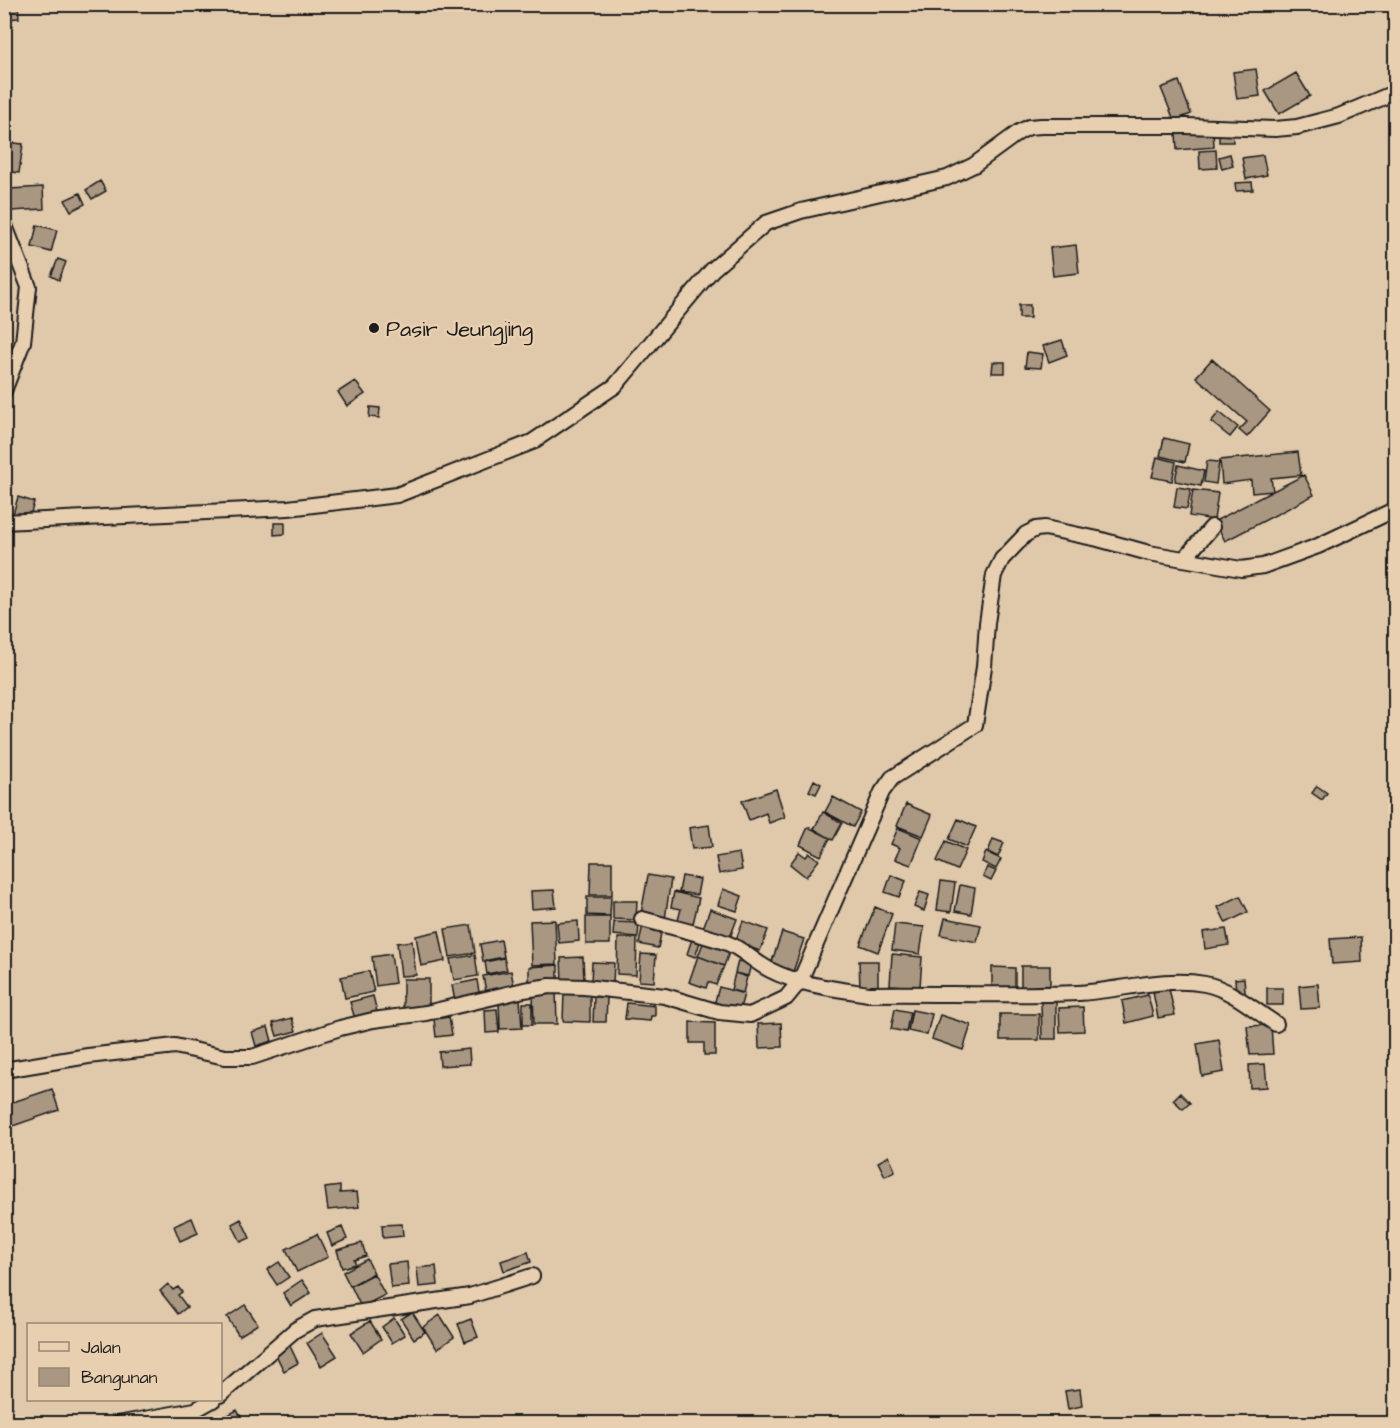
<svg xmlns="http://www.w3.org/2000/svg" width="1400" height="1428" viewBox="0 0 1400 1428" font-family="'Architects Daughter',sans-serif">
	<rect width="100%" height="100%" fill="#e0c8aa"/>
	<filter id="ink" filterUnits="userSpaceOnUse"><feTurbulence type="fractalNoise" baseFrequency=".0167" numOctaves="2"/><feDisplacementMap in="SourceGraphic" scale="12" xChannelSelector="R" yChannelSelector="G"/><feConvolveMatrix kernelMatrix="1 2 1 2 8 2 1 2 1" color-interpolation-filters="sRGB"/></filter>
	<g filter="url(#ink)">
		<!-- building -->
		<path fill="#a99782" stroke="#1c1c1c" stroke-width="1.5" d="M4 4H18L19 18 5 19Z
			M1256 69 1260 96 1237 99 1233 72Z
			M1296 73 1310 96 1279 114 1265 91Z
			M1179 81 1191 114 1174 120 1161 88Z
			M1232 129 1233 142H1219V130Z
			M1213 130 1214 147 1177 150 1176 133Z
			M4 142 23 144 19 173 4 171Z
			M1216 150 1217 168 1200 169 1199 151Z
			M1230 154 1233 166 1222 169 1219 157Z
			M1263 155 1267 175 1246 179 1242 158Z
			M100 181 106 191 92 199 86 190Z
			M1252 182 1253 190 1236 191 1235 183Z
			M43 187 44 209 11 211 10 189Z
			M80 193 85 204 71 211 65 200Z
			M37 225 57 230 51 252 32 247Z
			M1076 245 1079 273 1053 276 1050 248Z
			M58 259 66 262 59 280 51 276Z
			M1019 305H1030V318H1019Z
			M1062 340 1067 355 1049 362 1043 346Z
			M1027 352 1043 354 1041 368 1025 367Z
			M1212 359 1270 411 1247 437 1239 430 1247 422 1196 377Z
			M993 362H1005V373H992Z
			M355 381 365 394 347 406 338 392Z
			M370 407 380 408 379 418 369 417Z
			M1219 412 1238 427 1230 437 1211 422Z
			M1164 438 1189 444 1185 462 1160 456Z
			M1298 452 1301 475 1271 478 1273 491 1252 493 1251 480 1222 484 1220 460Z
			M1157 457 1176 462 1172 481 1152 477Z
			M1207 461 1219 462 1216 484 1204 482Z
			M1178 465 1204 471 1201 486 1175 481Z
			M1304 475 1314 495 1225 541 1215 521Z
			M1177 487 1191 489 1187 509 1174 507Z
			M1193 490 1218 493 1214 520 1189 516Z
			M18 497 34 502 29 520 13 514Z
			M274 523H285V534L274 535Z
			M814 780 821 784 816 794 809 791Z
			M1317 786 1327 793 1322 800 1312 793Z
			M776 789 785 817 769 823 766 813 749 820 742 801Z
			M833 797 861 812 853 827 825 812Z
			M906 804 932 815 923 836 897 826Z
			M823 812 842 823 833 840 814 829Z
			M958 819 976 827 967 847 949 839Z
			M709 825 712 847 692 849 689 828Z
			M808 827 830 838 821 856 800 845Z
			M898 828 922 838 911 865 895 859 900 848 891 844Z
			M993 839 1004 843 998 857 988 852Z
			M946 841 966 850 957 870 937 861Z
			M799 852 806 857 809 853 819 860 806 877 790 864Z
			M986 852 1001 859 996 869 982 862Z
			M739 853 742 870 719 874 716 857Z
			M591 862H612V895H590Z
			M987 867 996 871 991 881 983 877Z
			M648 875 671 879 665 919 641 914Z
			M891 875 906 881 899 897 885 892Z
			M682 876 700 879 697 895 679 892Z
			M941 881 955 883 951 912 937 910Z
			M960 885 975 888 971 914 955 911Z
			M723 889 742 896 737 911 718 905Z
			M554 890 556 907 532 909 531 891Z
			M674 892 699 898 692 928 677 924 681 909 671 907Z
			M920 892 929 895 924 911 914 907Z
			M1240 896 1248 912 1226 923 1218 907Z
			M587 897H611L610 916 587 915Z
			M613 901H637L636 920 613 919Z
			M875 907 892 914 878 952 860 945Z
			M710 909 737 919 729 940 702 931Z
			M586 917H610V944H586Z
			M945 918 981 925 977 942 941 935Z
			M555 920 557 964 532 965 530 921Z
			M578 921 579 941 559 943 557 923Z
			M743 921 768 930 760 951 735 942Z
			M614 922 639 923 638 937 613 935Z
			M643 924 662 929 658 948 639 944Z
			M895 924 924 927 920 954 892 950Z
			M471 925 475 953 450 957 445 929Z
			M1226 929 1229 945 1205 949 1203 932Z
			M439 931 445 961 421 966 416 936Z
			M782 932 804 939 793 972 771 964Z
			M1361 937 1362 962 1332 964 1330 939Z
			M618 938H637L636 975 617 974Z
			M692 939 700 942 695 957 687 954Z
			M501 940 504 957 483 961 480 944Z
			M412 941 416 975 401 976 397 943Z
			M704 941 730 950 724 966 698 956Z
			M391 954 395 983 376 986 372 957Z
			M641 954 656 955 654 982 639 981Z
			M892 954 922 957 920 987 890 985Z
			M475 955 478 976 454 980 450 959Z
			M698 956 724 966 716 985 708 982 706 988 689 982Z
			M583 957 584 981 562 982 561 958Z
			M504 958 507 970 487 974 485 962Z
			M738 961 751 964 748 976 735 973Z
			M859 961H878V987H860Z
			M592 962 614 963 613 984 591 982Z
			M558 965V983L529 984V967Z
			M1021 966H1050V989H1021Z
			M992 967 1015 968V989H992Z
			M369 971 374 992 345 998 341 977Z
			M511 971 515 992 487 997 483 976Z
			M735 973 747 977 743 993 731 990Z
			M1244 978 1245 992 1236 993 1235 979Z
			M403 979H429V1009H403Z
			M477 980 480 998 455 1002 452 985Z
			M1318 984 1320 1008 1301 1009 1299 986Z
			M719 987 744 994 739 1012 714 1005Z
			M1267 988H1283V1005H1267Z
			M1169 989 1175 1015 1158 1018 1153 992Z
			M556 992 557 1024H534L533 993Z
			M564 993 590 994V1022L563 1021Z
			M1148 995 1153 1016 1126 1023 1122 1001Z
			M373 996 377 1012 355 1019 350 1002Z
			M594 997H607L606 1022H593Z
			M520 999 522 1028 500 1029 499 1000Z
			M1041 1002H1056V1039H1042Z
			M523 1003H532V1025H523Z
			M627 1003 655 1006V1016H651L650 1021 625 1019Z
			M1083 1007 1084 1031 1060 1032 1059 1008Z
			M497 1009 499 1032 486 1033 485 1010Z
			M895 1009 910 1012 906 1032 891 1029Z
			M912 1010 932 1014 927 1035 908 1031Z
			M1000 1014H1039V1040H1000Z
			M940 1015 971 1025 963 1050 932 1039Z
			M449 1017 452 1035 436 1037 434 1019Z
			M292 1018 296 1031 277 1036 273 1023Z
			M690 1022 715 1023V1055H704V1043H690Z
			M781 1023 782 1047 759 1048 758 1024Z
			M1271 1025 1273 1054 1250 1055 1247 1026Z
			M268 1027 272 1041 256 1046 252 1032Z
			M1219 1040 1224 1072 1202 1076 1197 1044Z
			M469 1049 470 1064 440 1066 439 1052Z
			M1265 1064 1267 1087 1250 1088 1249 1065Z
			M52 1089 59 1110 4 1129V1105Z
			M1180 1093 1190 1103 1183 1109 1173 1100Z
			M889 1156 895 1171 885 1176 878 1162Z
			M340 1186V1193L357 1192 359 1207 328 1210 325 1188Z
			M192 1218 198 1233 180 1241 174 1226Z
			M241 1219 250 1238 241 1242 232 1224Z
			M402 1224 403 1236 383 1238 382 1225Z
			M342 1227 347 1239 332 1246 327 1233Z
			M317 1234 328 1257 297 1272 286 1249Z
			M362 1243 366 1256 354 1260 356 1264 342 1268 337 1250Z
			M528 1252 531 1262 504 1271 501 1261Z
			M367 1259 374 1273 350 1286 343 1272Z
			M279 1262 289 1277 277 1285 267 1270Z
			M407 1262 409 1286 391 1288 388 1264Z
			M436 1266 438 1285 419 1287 417 1268Z
			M374 1274 385 1295 361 1307 351 1286Z
			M302 1280 311 1293 291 1306 283 1293Z
			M168 1284 173 1290 178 1287 182 1292 178 1295 187 1307 178 1314 160 1291Z
			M245 1305 258 1324 239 1336 227 1317Z
			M412 1312 425 1332 414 1339 401 1319Z
			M440 1315 454 1337 437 1349 423 1327Z
			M394 1318 405 1335 392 1343 382 1327Z
			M471 1319 478 1337 465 1342 458 1324Z
			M370 1321 381 1339 363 1352 351 1333Z
			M322 1333 337 1356 321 1366 307 1343Z
			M289 1344 298 1363 284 1371 274 1351Z
			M1080 1389 1082 1406 1068 1409 1065 1391Z
			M237 1410 245 1424H224L221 1419Z"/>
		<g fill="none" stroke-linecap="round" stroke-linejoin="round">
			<!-- street casing -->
			<g stroke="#1c1c1c" stroke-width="18">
				<path id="street" d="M4 223 29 287 23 342 4 391
					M4 522 288 508 397 495 532 442 615 386 712 270 766 223 801 211 947 178 974 165 1019 132 1029 127 1041 126H1187L1275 129 1297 127 1339 116 1396 92
					M1184 559 1212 527
					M642 919C670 927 699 933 727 943 743 949 754 962 770 970 799 985 836 989 869 994 938 993 1008 996 1078 993 1120 991 1163 976 1205 984 1231 989 1254 1010 1276 1024
					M4 1070 88 1056 175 1046 225 1057H252L340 1028 373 1020 426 1013 524 990 550 986 584 987 665 996 719 1012 750 1015 786 998 800 981 882 792 892 778 975 725 984 667 987 623 994 575 1002 559 1026 534 1036 529 1045 528 1098 539 1149 553 1241 569 1263 566 1318 546 1396 509
					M220 1395 295 1330 315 1319 470 1296 532 1276
					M117 1424 195 1410 213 1400"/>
			</g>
			<!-- street -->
			<use href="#street" stroke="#e8cfb0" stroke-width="14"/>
		</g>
	</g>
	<!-- markers -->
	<circle fill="#1c1c1c" stroke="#e8cfb0" stroke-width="2" cx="374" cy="328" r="6"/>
	<g text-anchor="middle" stroke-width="5" stroke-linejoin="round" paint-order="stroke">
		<!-- poi labels -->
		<g font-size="22" fill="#1c1c1c" stroke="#e8cfb0" text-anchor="start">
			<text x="386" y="336">Pasir Jeungjing</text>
		</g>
	</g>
	<!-- margin -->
	<rect width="1400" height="1428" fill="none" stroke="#e8cfb0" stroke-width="24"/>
	<rect x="12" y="12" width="1376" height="1404" fill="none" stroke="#1c1c1c" stroke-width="2" filter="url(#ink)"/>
	<!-- legend -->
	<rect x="27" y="1323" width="195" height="78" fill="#e8cfb0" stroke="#968775" stroke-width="1.5"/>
	<rect x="39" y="1342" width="30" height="9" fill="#e8cfb0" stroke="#968775" stroke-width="1.5"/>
	<text x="81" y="1353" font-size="18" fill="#1c1c1c">Jalan</text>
	<rect x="39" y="1368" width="30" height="18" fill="#a99782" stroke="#968775" stroke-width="1.5"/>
	<text x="81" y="1383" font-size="18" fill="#1c1c1c">Bangunan</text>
</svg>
